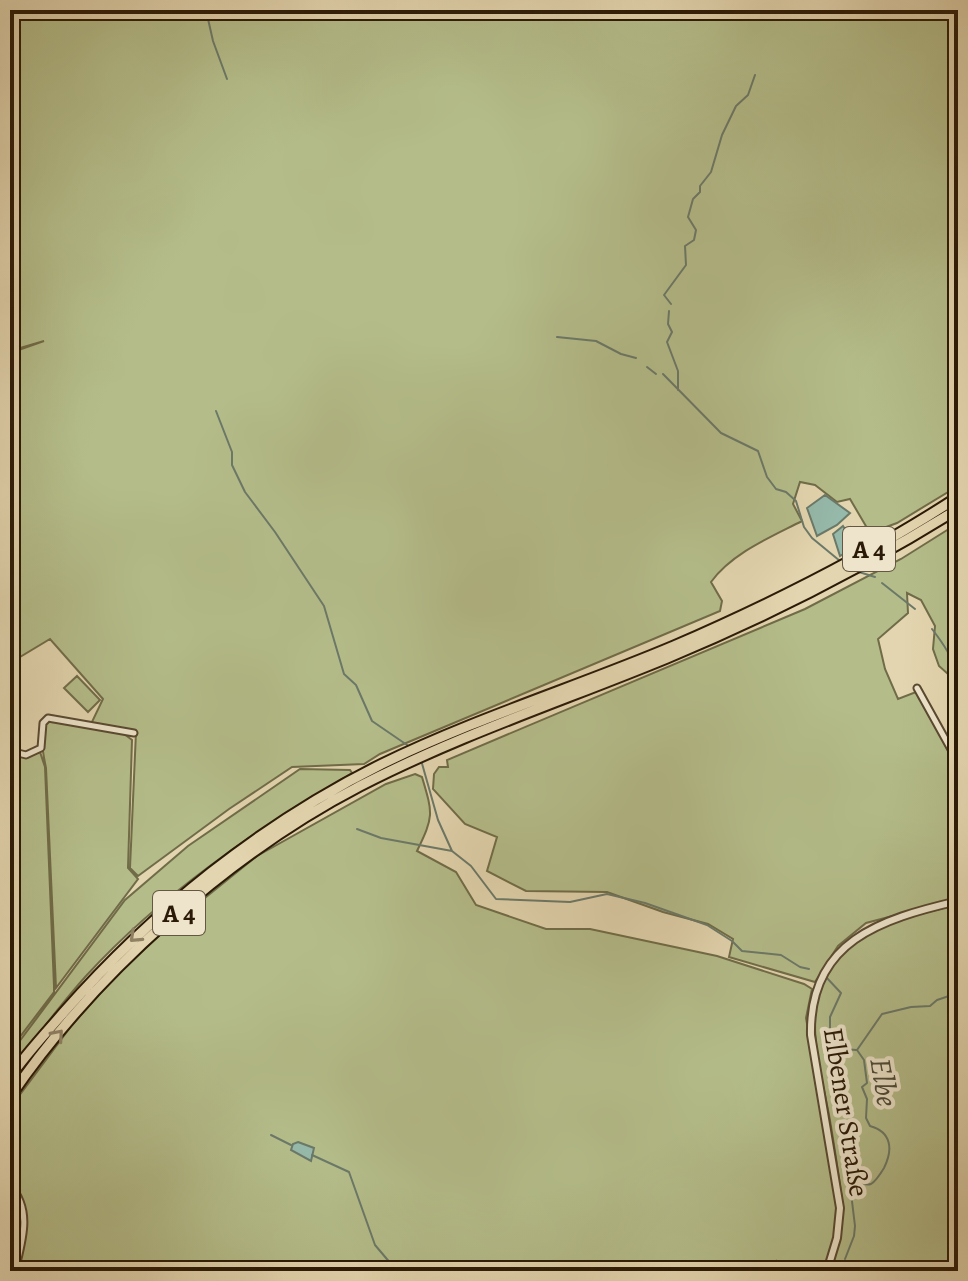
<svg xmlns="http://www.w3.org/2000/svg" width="968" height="1281" viewBox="0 0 968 1281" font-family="Alegreya,serif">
	<rect width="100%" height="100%" fill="#e3d5af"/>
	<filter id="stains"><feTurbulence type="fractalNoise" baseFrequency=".0025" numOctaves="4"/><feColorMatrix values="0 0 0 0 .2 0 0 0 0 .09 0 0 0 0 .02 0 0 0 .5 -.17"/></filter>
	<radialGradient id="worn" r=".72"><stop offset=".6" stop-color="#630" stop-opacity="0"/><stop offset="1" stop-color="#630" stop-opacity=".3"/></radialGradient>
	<!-- green -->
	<path fill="#b4bd8a" stroke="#706c48" stroke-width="2" d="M23 10H958V486L897 523 870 533 850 499 837 502 815 485 800 482 793 504 802 521C771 537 732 553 711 582L722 601 720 611 380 754 364 764 292 767 229 809 138 876 130 868 136 732 91 724 103 699 50 639 10 663V353L44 341 10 351V15Z
		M952 527 958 529V683L939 666 933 649 935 626 921 600 907 593 908 613 878 639 885 669 898 699 916 692 958 768V899L866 923 838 946 815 982 729 957 733 939 708 924 663 912 607 892 526 891 487 871 497 837 465 824 433 789 434 774 439 767H448L447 760 805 609 901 559Z
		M77 676 100 700 88 712 64 688Z
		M48 719 123 733 132 740 128 868 138 879 56 988 46 768C43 753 38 732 48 719Z
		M10 752 26 756 40 752 45 767 54 986V992L10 1050Z
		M300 769 350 770 352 773C257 829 161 894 86 976 59 1006 35 1039 10 1071V1054L125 900 188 846Z
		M415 774 422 777C433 814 434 816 417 851L456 872 476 905 546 929H590L717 956 804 984 812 989 806 1018 838 1201 842 1199C838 1171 834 1143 829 1115 817 1053 795 986 855 941 883 920 925 914 958 904V1271H775L777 1260 773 1271H707L698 1266 695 1268 700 1271H10V1108L72 1025 113 979 164 931 257 856 386 784Z"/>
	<!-- water -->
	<path fill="#95b9aa" stroke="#6b7969" stroke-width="2" d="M825 495 850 513 837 525 817 536 807 508Z
		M843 526 845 529 850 527 862 539V543L840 556 833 534Z
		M298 1142 314 1148 311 1161 291 1150 293 1144Z"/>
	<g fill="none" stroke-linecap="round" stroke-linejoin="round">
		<!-- stream -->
		<path stroke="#6b7969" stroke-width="2" d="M206 10 213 41 227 79
			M671 304 664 295 686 265 685 246 694 240 696 230 688 217 693 199 700 192V186L711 172 722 135 736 106 748 95 755 75
			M669 311 668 324 672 332 667 342 678 371V390
			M557 337 596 341 621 354 636 358
			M647 367 656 374
			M663 374 721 433 758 451 767 477 776 489 786 492 796 501 804 527 812 538 840 561
			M216 411 232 452V465L245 492 275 532 324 606 344 674 356 685 372 721 410 747
			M859 572 875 577
			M882 583 915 609
			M932 629C946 647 950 655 958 674
			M421 760 438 820 452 851 471 866 496 899 570 902 607 894 645 903 707 925 732 941 742 951 781 955 800 967 809 969
			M357 829 381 838 452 851
			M826 977 841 993 830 1017V1036L844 1049 856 1050
			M953 995 958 953
			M271 1135 291 1145
			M312 1155 349 1172 375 1245 397 1271
			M845 1259 854 1236 855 1226 851 1193 858 1183C862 1184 868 1185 871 1184 876 1181 881 1173 884 1168 893 1150 892 1132 870 1126L866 1118 867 1099 862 1087 867 1083 864 1060 857 1050 882 1014 911 1007 930 1006 937 1000 958 993
			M843 1271V1262"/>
		<!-- minor casing -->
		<g stroke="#594931" stroke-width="9">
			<path id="minor" d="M917 688 958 762
				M10 751 26 755 41 748 43 723 48 718 134 733
				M10 1185C33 1211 22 1241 15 1271"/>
		</g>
		<!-- tertiary casing -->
		<g stroke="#594931" stroke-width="10">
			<path id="tertiary" d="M827 1271 837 1238 840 1208 811 1035C809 941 881 919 958 901"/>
		</g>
		<!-- motorway casing -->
		<g stroke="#2b1a07" stroke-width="13">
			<path id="motorway" d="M10 1077C26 1054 46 1033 64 1012 153 911 261 824 382 764 476 718 577 687 674 646 771 604 869 555 958 497
				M10 1097C93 975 229 854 360 786 459 735 565 700 667 658 768 616 866 566 958 509"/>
		</g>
		<!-- minor -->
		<use href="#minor" stroke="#ede4cb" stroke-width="5"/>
		<!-- tertiary -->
		<use href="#tertiary" stroke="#ede4cb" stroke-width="6"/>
		<!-- motorway -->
		<use href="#motorway" stroke="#e3d5af" stroke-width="9"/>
	</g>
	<!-- one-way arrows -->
	<defs><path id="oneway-chevron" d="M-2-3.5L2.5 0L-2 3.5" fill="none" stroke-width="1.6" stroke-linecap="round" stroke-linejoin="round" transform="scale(2)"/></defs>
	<g stroke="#908163">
		<use href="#oneway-chevron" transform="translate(135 937) rotate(137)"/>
		<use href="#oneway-chevron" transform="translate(58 1035) rotate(-49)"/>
	</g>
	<g text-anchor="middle" stroke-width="8" stroke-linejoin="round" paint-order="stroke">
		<!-- shield labels -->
		<g fill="#ede4cb" stroke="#655742" stroke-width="2">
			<rect x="843" y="527" width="52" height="44" rx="6"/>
			<rect x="153" y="891" width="52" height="44" rx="6"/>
		</g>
		<g font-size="26" font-weight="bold" fill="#2b1a07">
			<text x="869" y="558">A 4</text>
			<text x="179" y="922">A 4</text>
		</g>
		<!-- street labels -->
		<g font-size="28" fill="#2b1a07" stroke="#ede4cb">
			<text transform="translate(847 1112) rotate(81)" y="10">Elbener Straße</text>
		</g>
		<!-- water labels -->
		<g font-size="30" font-style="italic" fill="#4b4a38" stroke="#ede4cb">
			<text transform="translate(884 1082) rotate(81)" y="10">Elbe</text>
		</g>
	</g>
	<!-- margin -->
	<rect width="968" height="1281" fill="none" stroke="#e3d5af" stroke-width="40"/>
	<rect x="12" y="12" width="944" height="1257" fill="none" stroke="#2b1a07" stroke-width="4"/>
	<rect x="20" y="20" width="928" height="1241" fill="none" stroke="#2b1a07" stroke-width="2"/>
	<rect width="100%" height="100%" filter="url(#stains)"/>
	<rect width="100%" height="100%" fill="url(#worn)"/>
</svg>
